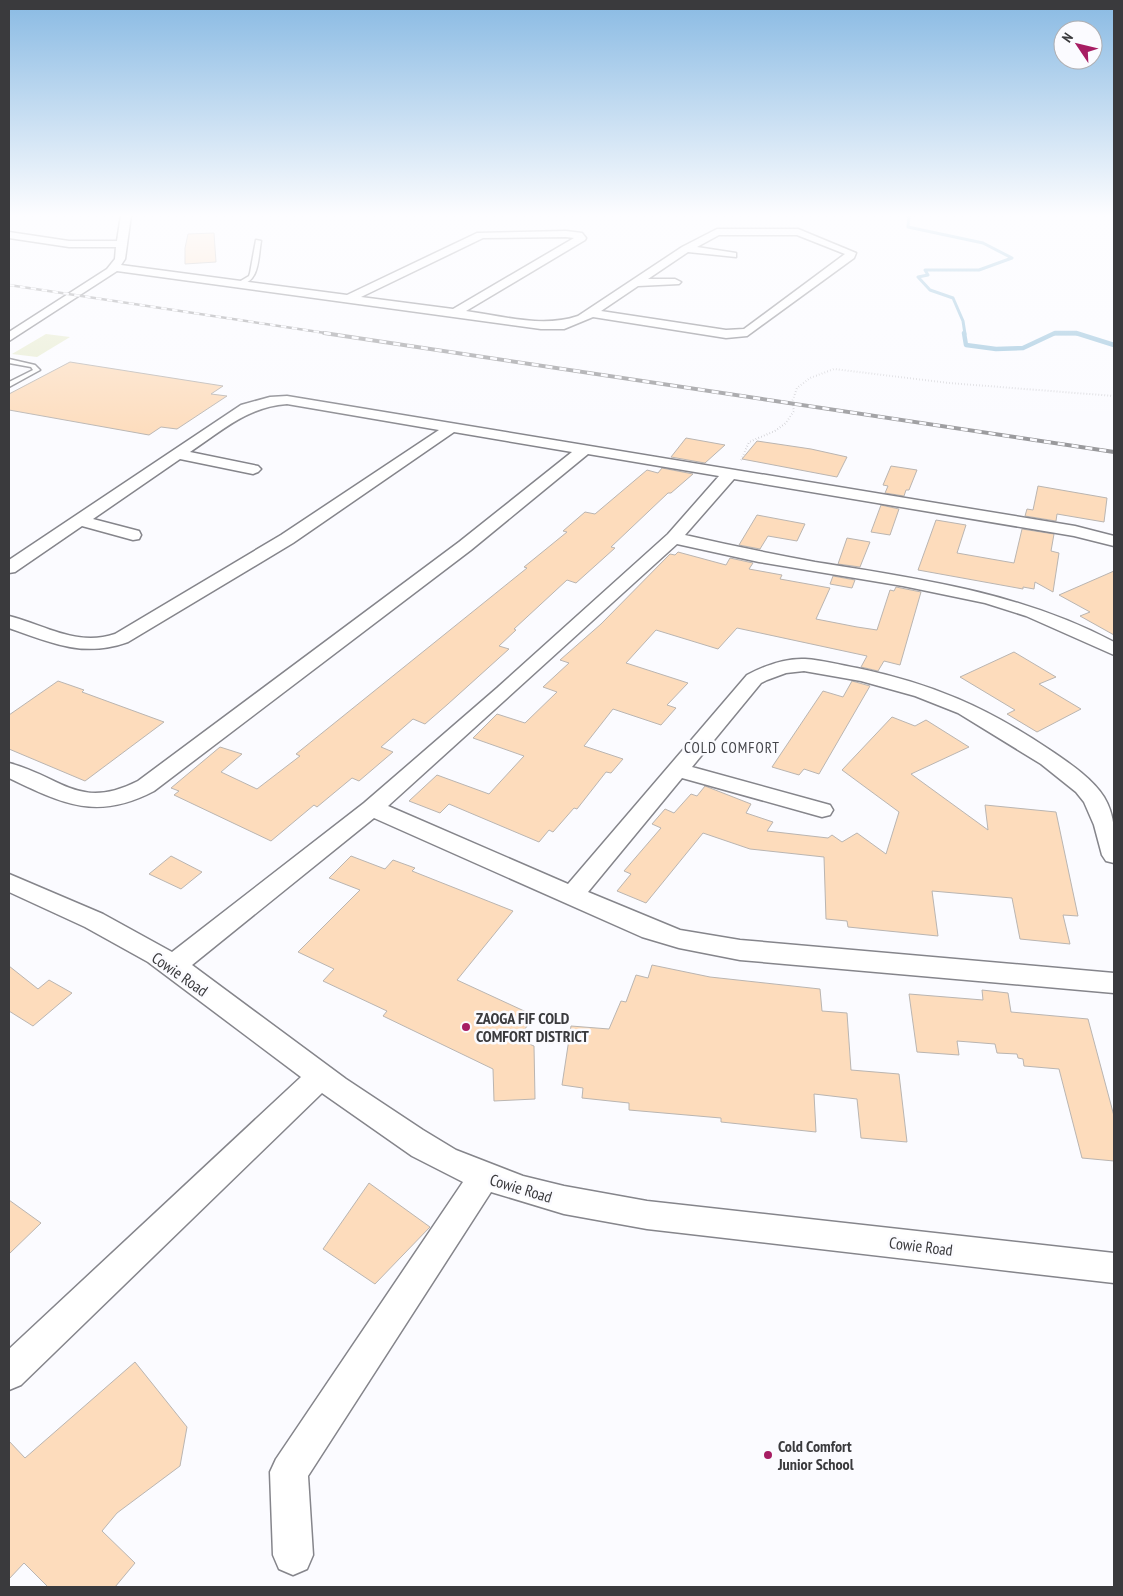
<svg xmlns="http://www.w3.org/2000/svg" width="1123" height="1596" viewBox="0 0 1123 1596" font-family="'PT Sans Narrow',sans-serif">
	<rect width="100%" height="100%" fill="#fbfbff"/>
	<!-- green -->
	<path fill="#e8ecd0" d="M46 334 70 337 37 357 12 354Z"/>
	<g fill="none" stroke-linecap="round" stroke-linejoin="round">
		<!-- stream-far1 -->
		<path stroke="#9bc4dc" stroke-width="3" d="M909 215 908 227 983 243 1012 258 979 270H925L928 275 918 277 930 290 953 298 963 321 965 334
			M1053 334H1079"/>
		<!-- stream -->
		<path stroke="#9bc4dc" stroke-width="4.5" d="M964 333 966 345 996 349 1023 348 1055 333H1076L1114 345"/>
	</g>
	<!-- building -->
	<path fill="#fddcbc" stroke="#bab5b1" d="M214 233 216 262 185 264V248L188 234Z
		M70 362 223 386 211 394 227 396 177 429 161 427 149 435 9 410V394Z
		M686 438 725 445 705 463 671 457Z
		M757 441 811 449 847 457 837 477 742 459Z
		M891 466 917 470 909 490H906L904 496 885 493 888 486 883 485Z
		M662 468 693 474 671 493H668L611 547 615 548 576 583 567 580 514 629 516 630 499 646 509 649 448 704 425 724 413 719 381 747 393 752 359 781 352 778 317 807 314 805 271 841 174 795 179 791 171 788 220 747 242 754 221 772 257 789 300 756 296 754 527 568 524 567 567 532 563 531 585 512 595 514 647 470 658 473Z
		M1038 486 1107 498 1104 522 1057 514 1056 521 1025 516 1027 509 1033 510Z
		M881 505 899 509 890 535 871 532Z
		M757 515 805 524 797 541 768 536 760 549 739 545Z
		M936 520 966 525 957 553 1014 563 1022 529 1054 534 1051 551 1059 553 1053 592 1035 582 1034 589 1023 587V589L918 570Z
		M847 538 870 542 860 567 838 564Z
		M678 552 726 565 730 558 753 563 749 569 782 575 780 579 830 588 816 619 857 627 877 630 890 590 894 591 896 587 921 592 900 665 884 661 878 671 861 667 867 656 737 628 718 649 656 630 626 663 688 683 667 705 676 708 661 725 613 709 584 746 623 759 611 773 606 772 577 809 574 808 553 832 549 830 539 842 449 804 440 813 409 801 437 775 489 794 524 756 473 738 497 714 525 723 557 692 543 687 569 663 560 660 601 624 670 554 675 555Z
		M1114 571V635L1080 616 1090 612 1059 595Z
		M833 576 855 580 852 588 830 584Z
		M1014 652 1056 677 1039 684 1081 709 1037 732 1007 714 1015 710 960 677Z
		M58 681 84 690 82 692 164 722 85 781 9 749V715Z
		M852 681 870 686 819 774 804 769 799 775 772 767 823 691 843 697Z
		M892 717 915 726 926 720 969 747 911 774 988 830 985 805 1056 812 1078 916 1063 915 1070 944 1020 939 1012 898 932 891 938 936 848 927 847 921 826 919 824 857 750 849 703 833 646 903 617 891 631 874 624 871 661 828 652 824 665 809 674 813 691 794 697 796 705 786 751 804 746 813 773 822 767 831 828 838 832 835 842 842 857 833 886 854 899 812 842 770Z
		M171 856 202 872 181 889 149 874Z
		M351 856 385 869 393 860 415 868 412 871 513 911 457 980 535 1016 517 1039 534 1046 535 1099 494 1101 493 1069 383 1016 387 1011 323 981 334 969 298 952 360 890 329 878Z
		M652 965 710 977 820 989 822 1011 847 1013 851 1070 899 1074 907 1142 861 1138 857 1099 814 1094 816 1132 721 1122V1118L629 1110V1103L582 1098 583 1088 562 1085 571 1026 609 1029 621 1001 626 1002 636 975 648 978Z
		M9 966 38 989 49 980 72 993 33 1026 9 1011Z
		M982 990 1008 993 1011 1012 1088 1019 1114 1116V1161L1082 1158 1059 1069 1024 1066 1023 1059 1018 1058 1017 1054 997 1053 995 1044 957 1041 959 1055 917 1052 909 994 983 1000Z
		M369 1183 430 1227 375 1284 323 1249Z
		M9 1200 41 1223 9 1254Z
		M135 1362 187 1427 180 1466 117 1513 102 1531 135 1563 115 1587H48L24 1563 9 1579V1441L25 1458Z"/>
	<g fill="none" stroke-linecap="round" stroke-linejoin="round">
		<!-- service casing -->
		<g stroke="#85858b" stroke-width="3">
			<path id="service" d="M256 240 261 241C258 256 260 284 239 284V282L249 276 250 273Z
				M9 359 35 365 40 370 9 387V382L33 370 31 367 9 363Z"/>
		</g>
		<!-- minor casing -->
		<g stroke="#85858b" stroke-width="3">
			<path id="minor" d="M121 215H131L125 259 121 265 347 295 477 233 566 231 582 233 586 238 585 240 466 311C502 316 543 328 578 316L682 247 717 229H798L856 253 854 258 747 336 726 338 593 317 564 329H541L117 271 9 341V332L107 269 115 259 116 247H69L9 238V232L69 241H117ZM719 235H797L845 254 744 329 726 330 601 311 638 286 679 284 681 282 675 279H648L688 252 736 257V253L697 247ZM566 237 574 238 453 309 361 297 483 238Z
				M287 396 1075 526 1114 536V546L1074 536 734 479 685 535C728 545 772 554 815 562 920 579 1019 592 1114 642V655L1026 616 985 603 903 586 759 562 677 544 388 806 568 884 747 675C764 666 785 658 805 659 822 660 840 665 857 668 933 684 986 707 1050 750 1069 763 1092 778 1104 797 1117 819 1114 838 1114 863L1106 861 1102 855 1094 825 1084 802 1076 792 1041 764 958 713 915 696 861 681 804 671 786 673 767 680 761 683 692 767 830 805 833 810 830 815 822 817 682 778 588 892 680 930 740 940 1114 973V993L740 960 679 948 642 937 374 818 192 965 346 1079 423 1130 456 1150 523 1176 564 1186 647 1201 1114 1253V1283L647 1229 564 1214 491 1192 308 1476 313 1555 307 1569 293 1575 279 1569 273 1555 270 1472 276 1459 463 1182 412 1156 322 1093 21 1385 9 1390V1349L301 1077 148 962 85 927 9 892V874L103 914 172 952 364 803 497 688 668 534 719 476 588 454 471 550 154 791C97 821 63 804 9 778V763C62 777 79 811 138 781L459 542 572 452 454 432 293 543 128 642C83 658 52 643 9 628V616C45 625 77 647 115 634L281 535 439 430 287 404C247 407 223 430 190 452L258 466 261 469 258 472 253 474 180 459 93 519 139 531 141 535 139 539 133 540 82 526 15 572 9 573V560L241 405 270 397Z"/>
		</g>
		<!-- path -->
		<path stroke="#bcbcc0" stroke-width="2" stroke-dasharray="0.5 2.5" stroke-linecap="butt" d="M741 460 749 442 775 431 786 423 794 411 792 402 797 388 810 378 834 369 949 383 1114 396"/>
		<!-- service -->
		<use href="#service" fill="#fff" fill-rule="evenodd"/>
		<!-- minor -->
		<use href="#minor" fill="#fff" fill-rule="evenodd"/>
		<!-- rail-far1 casing -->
		<g stroke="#99999c" stroke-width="2.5">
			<path id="rail-far1" d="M9 285 332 334"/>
		</g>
		<!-- rail casing -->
		<g stroke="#99999c" stroke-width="4">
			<path id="rail" d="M324 333 1114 452"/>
		</g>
		<!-- rail-far1 -->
		<use href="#rail-far1" stroke="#fbfbff" stroke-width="2" stroke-dasharray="5.5" stroke-linecap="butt"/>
		<!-- rail -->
		<use href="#rail" stroke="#fbfbff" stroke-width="2.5" stroke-dasharray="7" stroke-linecap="butt"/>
	</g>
	<!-- sky -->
	<linearGradient id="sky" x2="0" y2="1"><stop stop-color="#89bae3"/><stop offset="0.49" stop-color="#fdfdff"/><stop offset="1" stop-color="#fdfdff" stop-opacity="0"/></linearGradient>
	<rect width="1123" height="439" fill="url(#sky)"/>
	<!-- markers -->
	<g fill="#a71d63" stroke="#fbfbff" stroke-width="2">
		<circle cx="466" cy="1027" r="5"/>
		<circle cx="768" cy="1455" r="5"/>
	</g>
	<g text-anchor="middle" stroke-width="5" stroke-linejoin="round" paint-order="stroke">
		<!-- neighbourhood labels -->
		<g font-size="15" letter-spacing="1" fill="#434449" stroke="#fbfbff">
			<text x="732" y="753">COLD COMFORT</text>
		</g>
		<!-- near-street labels -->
		<g font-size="16" fill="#3a3a3d" stroke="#fbfbff">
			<text transform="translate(180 974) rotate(35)" y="6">Cowie Road</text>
			<text transform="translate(521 1188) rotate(17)" y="6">Cowie Road</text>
			<text transform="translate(921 1246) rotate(7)" y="6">Cowie Road</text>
		</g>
		<!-- near-poi labels -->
		<g font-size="16" font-weight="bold" fill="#3a3a3d" stroke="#fbfbff" text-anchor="start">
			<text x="476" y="1024">ZAOGA FIF COLD<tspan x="476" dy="18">COMFORT DISTRICT</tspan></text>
			<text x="778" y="1452">Cold Comfort<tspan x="778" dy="18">Junior School</tspan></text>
		</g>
	</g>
	<!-- border -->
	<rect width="1123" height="1596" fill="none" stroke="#3a3a3d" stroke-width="20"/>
	<!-- north arrow -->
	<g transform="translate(1078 45) rotate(305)"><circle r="24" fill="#fbfbff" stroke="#aeaeb1"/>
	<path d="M0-4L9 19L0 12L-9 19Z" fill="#a71d63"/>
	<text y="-8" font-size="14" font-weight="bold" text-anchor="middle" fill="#3a3a3d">N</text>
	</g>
</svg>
